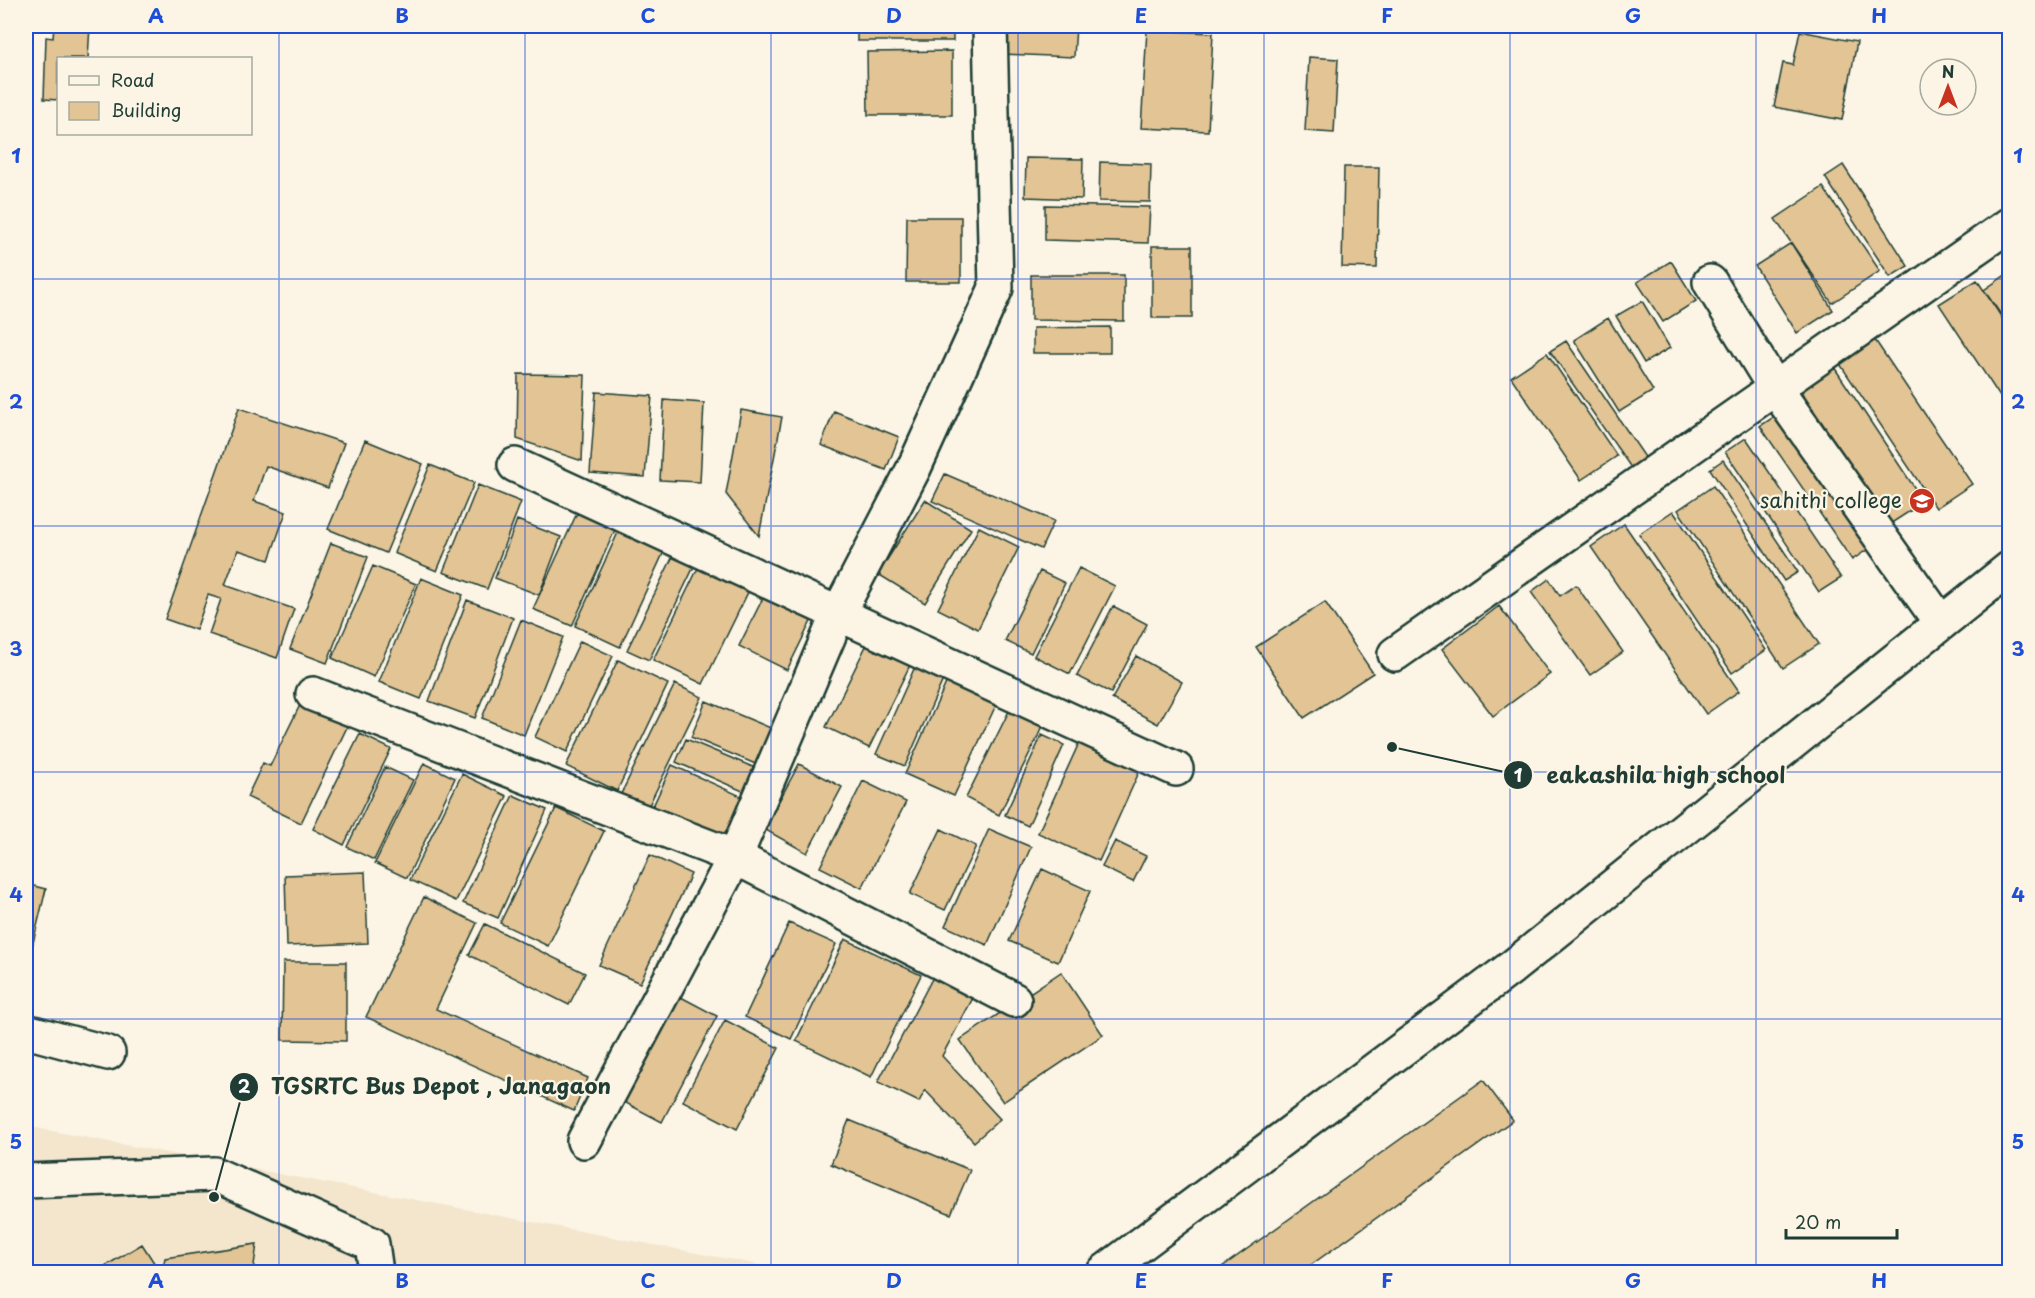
<svg xmlns="http://www.w3.org/2000/svg" width="2035" height="1298" viewBox="0 0 2035 1298" font-family="'Playpen Sans',sans-serif">
	<rect width="100%" height="100%" fill="#fcf5e5"/>
	<filter id="ink" filterUnits="userSpaceOnUse"><feTurbulence type="fractalNoise" baseFrequency=".0167" numOctaves="2"/><feDisplacementMap in="SourceGraphic" scale="12" xChannelSelector="R" yChannelSelector="G"/><feConvolveMatrix kernelMatrix="1 2 1 2 8 2 1 2 1" color-interpolation-filters="sRGB"/></filter>
	<g filter="url(#ink)">
		<!-- built -->
		<path fill="#f4e6cd" d="M26 1126 781 1269 778 1272H26Z"/>
		<!-- building -->
		<path fill="#e2c495" stroke="#1f3d34" stroke-width="1.5" d="M54 26H90L88 58H58V100L44 99 46 37 53 38Z
			M857 26H953V41H857Z
			M1004 26H1076L1074 57 1003 54Z
			M1147 30 1213 33 1208 131 1141 128Z
			M1800 31 1857 42 1842 120 1774 107 1783 63 1793 65Z
			M952 51V115H868L867 52Z
			M1309 57 1338 59 1334 133 1305 131Z
			M1026 158 1083 159 1082 199 1025 197Z
			M1100 162 1151 164 1150 202 1099 201Z
			M1843 165 1908 266 1890 277 1825 177Z
			M1344 167H1379L1377 268 1342 267Z
			M1823 187 1880 271 1832 303 1775 219Z
			M1045 205 1150 207 1148 243 1045 240Z
			M907 217H961V282H906Z
			M1791 243 1833 310 1797 333 1755 266Z
			M1152 246H1192V318H1152Z
			M1671 261 1696 301 1663 322 1637 282Z
			M2010 272V328L1984 290Z
			M1031 275H1124V321L1031 320Z
			M1977 280 2010 330V412L1939 304Z
			M1642 301 1670 348 1644 363 1616 316Z
			M1608 318 1653 391 1619 412 1574 340Z
			M1110 327V353H1033V328Z
			M1875 340 1972 484 1936 508 1840 364Z
			M1566 341 1649 463 1634 472 1550 351Z
			M1547 353 1617 456 1581 480 1511 377Z
			M1832 364 1924 502 1890 524 1798 387Z
			M518 374 585 375 582 461 517 439Z
			M596 392 652 396 645 477 590 473Z
			M664 400 704 403 700 482 660 480Z
			M239 408 344 443 328 488 266 466 254 501 286 512 269 560 238 550 225 585 294 609 277 658 209 634 221 599 208 595 196 630 165 619Z
			M741 410 782 417 759 536 726 494Z
			M834 411 899 437 886 470 821 445Z
			M1780 413 1871 547 1852 560 1760 426Z
			M1746 438 1841 578 1819 592 1725 452Z
			M365 440 423 464 386 553 328 529Z
			M1723 460 1798 572 1784 581 1710 469Z
			M430 465 474 483 437 571 394 553Z
			M945 474 1054 521 1041 549 932 501Z
			M478 485 521 502 487 589 443 572Z
			M1713 486 1819 644 1783 668 1678 510Z
			M925 500 971 529 925 603 878 574Z
			M1673 511 1766 650 1732 673 1639 534Z
			M577 513 615 530 572 626 533 609Z
			M517 520 561 537 539 595 495 578Z
			M622 524 667 545 620 647 575 626Z
			M1624 524 1739 691 1706 714 1591 547Z
			M979 527 1019 547 978 629 938 609Z
			M331 543 368 557 327 663 290 649Z
			M678 546 699 556 649 660 627 650Z
			M703 558 753 582 703 684 653 660Z
			M373 566 416 584 374 677 332 658Z
			M1079 568 1115 586 1070 674 1034 656Z
			M1040 571 1065 583 1031 653 1005 641Z
			M421 578 463 595 421 699 379 682Z
			M1549 579 1560 596 1576 585 1623 652 1590 675 1531 592Z
			M768 588 816 611 787 670 739 646Z
			M467 600 513 618 475 718 429 701Z
			M1325 602 1373 673 1304 718 1256 647Z
			M1113 606 1147 624 1111 693 1077 676Z
			M1499 606 1550 674 1493 716 1442 649Z
			M521 620 563 637 524 735 482 718Z
			M580 641 613 656 567 752 535 737Z
			M868 642 911 663 869 748 826 727Z
			M1136 656 1182 682 1158 724 1112 699Z
			M618 660 668 684 617 791 566 766Z
			M918 660 946 673 905 766 876 754Z
			M952 670 1002 692 954 796 905 774Z
			M675 684 702 697 648 807 621 794Z
			M706 701 773 729 758 765 691 737Z
			M301 703 348 725 301 823 247 797 263 763 270 766Z
			M1012 705 1045 722 999 815 966 798Z
			M1084 732 1145 759 1099 861 1038 833Z
			M360 734 391 749 344 845 313 829Z
			M1042 735 1064 745 1028 826 1005 815Z
			M686 739 755 768 745 792 676 762Z
			M424 763 455 778 407 878 375 863Z
			M799 764 842 787 807 853 764 829Z
			M672 765 743 797 720 847 649 815Z
			M385 767 413 780 374 860 347 847Z
			M462 774 507 796 456 901 410 880Z
			M863 781 906 802 862 888 820 867Z
			M513 795 547 810 498 918 463 903Z
			M556 808 604 831 548 946 500 923Z
			M941 829 976 846 945 910 910 894Z
			M989 829 1031 847 987 945 945 926Z
			M1115 841 1146 856 1133 882 1102 867Z
			M650 855 691 874 640 983 599 965Z
			M1042 869 1090 891 1058 962 1009 941Z
			M365 872 368 943 287 946 285 875Z
			M26 884 46 889 26 972Z
			M424 897 477 923 436 1009 588 1078 574 1111 366 1017Z
			M789 923 836 944 791 1039 745 1017Z
			M485 924 585 973 569 1005 469 955Z
			M845 939 921 975 871 1077 796 1041Z
			M283 962H346V1041L282 1040Z
			M1061 972 1103 1035 1003 1102 960 1040Z
			M934 975 974 996 942 1056 1000 1119 974 1142 925 1090 919 1102 878 1082Z
			M679 996 717 1016 662 1122 624 1102Z
			M725 1020 779 1048 737 1129 683 1101Z
			M1483 1080 1513 1120 1301 1272H1215Z
			M849 1120 970 1170 951 1214 831 1164Z
			M142 1244 160 1272H95Z
			M257 1244 253 1272H162L165 1258Z"/>
		<g fill="none" stroke-linecap="round" stroke-linejoin="round">
			<!-- minor casing -->
			<g stroke="#1f3d34" stroke-width="38">
				<path id="minor" d="M1710 282 1775 388 1941 623
					M515 465 1176 769
					M1395 654 2010 224
					M313 694 735 857 1014 1000
					M26 1031 108 1053
					M584 1141 735 857 838 614 914 468 996 288 990 26
					M26 1181 214 1174 372 1244 376 1272"/>
			</g>
			<!-- major casing -->
			<g stroke="#1f3d34" stroke-width="38">
				<path id="major" d="M1104 1272 1511 968 2010 568"/>
			</g>
			<!-- minor -->
			<use href="#minor" stroke="#fcf5e5" stroke-width="33"/>
			<!-- major -->
			<use href="#major" stroke="#fcf5e5" stroke-width="33"/>
		</g>
	</g>
	<!-- grid -->
	<path fill="none" stroke="#1d4ed8" stroke-width="1.5" stroke-opacity="0.55" d="M279 26V1272M525 26V1272M771 26V1272M1018 26V1272M1264 26V1272M1510 26V1272M1756 26V1272M26 279H2010M26 526H2010M26 772H2010M26 1019H2010"/>
	<!-- icons -->
	<defs>
		<g id="university-disc" transform="scale(1.35)"><circle r="9.5" fill="#c8321e" stroke="#fcf5e5"/><path d="M0-5L7-2L0 1L-7-2ZM-4 1L0 2.5L4 1V4Q0 6-4 4Z" fill="#fff"/></g>
	</defs>
	<g fill-rule="evenodd">
		<use href="#university-disc" x="1922" y="501"/>
	</g>
	<g text-anchor="middle" stroke-width="4.5" stroke-linejoin="round" paint-order="stroke">
		<!-- poi labels -->
		<g font-size="21" fill="#1f3d34" stroke="#fcf5e5" text-anchor="end">
			<text x="1902" y="508">sahithi college</text>
		</g>
	</g>
	<!-- callouts -->
	<path fill="none" stroke="#1f3d34" stroke-width="2" d="M1392 747L1518 775M214 1197L244 1087"/>
	<g fill="#1f3d34" stroke="#fcf5e5" stroke-width="2">
		<circle cx="1392" cy="747" r="6"/>
		<circle cx="214" cy="1197" r="6"/>
		<circle cx="1518" cy="775" r="15"/>
		<circle cx="244" cy="1087" r="15"/>
	</g>
	<g font-size="18" text-anchor="middle" font-weight="bold" fill="#fff">
		<text x="1518" y="782">1</text>
		<text x="244" y="1093">2</text>
	</g>
	<g font-size="22" text-anchor="middle" font-weight="bold" fill="#1f3d34" stroke="#fcf5e5" stroke-width="4.5" stroke-linejoin="round" paint-order="stroke">
		<text x="1666" y="783">eakashila high school</text>
		<text x="441" y="1094">TGSRTC Bus Depot , Janagaon</text>
	</g>
	<!-- margin -->
	<rect width="2035" height="1298" fill="none" stroke="#fcf5e5" stroke-width="66"/>
	<!-- legend -->
	<rect x="57" y="57" width="195" height="78" fill="#fcf5e5" stroke="#a4ab9e" stroke-width="1.5"/>
	<rect x="69" y="76" width="30" height="9" fill="#fcf5e5" stroke="#a4ab9e" stroke-width="1.5"/>
	<text x="111" y="87" font-size="18" fill="#1f3d34">Road</text>
	<rect x="69" y="102" width="30" height="18" fill="#e2c495" stroke="#a4ab9e" stroke-width="1.5"/>
	<text x="111" y="117" font-size="18" fill="#1f3d34">Building</text>
	<!-- north arrow -->
	<g transform="translate(1948 87)"><circle r="28" fill="#fcf5e5" stroke="#a4ab9e" stroke-width="1.5"/>
	<path d="M0-4.5L10 22L0 15L-10 22Z" fill="#c8321e"/>
	<text y="-9" font-size="16" font-weight="bold" text-anchor="middle" fill="#1f3d34">N</text>
	</g>
	<!-- scale -->
	<path d="M1786 1229v9h111v-9" fill="none" stroke="#1f3d34" stroke-width="3"/>
	<text x="1795" y="1229" font-size="18" fill="#1f3d34" stroke="#fcf5e5" stroke-width="4.5" paint-order="stroke">20 m</text>
	<rect x="33" y="33" width="1969" height="1232" fill="none" stroke="#1d4ed8" stroke-width="2"/>
	<g font-size="20" text-anchor="middle" font-weight="bold" fill="#1d4ed8">
		<text x="156" y="23">A</text>
		<text x="402" y="23">B</text>
		<text x="648" y="23">C</text>
		<text x="894" y="23">D</text>
		<text x="1141" y="23">E</text>
		<text x="1387" y="23">F</text>
		<text x="1633" y="23">G</text>
		<text x="1879" y="23">H</text>
		<text x="16" y="163">1</text>
		<text x="2018" y="163">1</text>
		<text x="16" y="409">2</text>
		<text x="2018" y="409">2</text>
		<text x="16" y="656">3</text>
		<text x="2018" y="656">3</text>
		<text x="16" y="902">4</text>
		<text x="2018" y="902">4</text>
		<text x="16" y="1149">5</text>
		<text x="2018" y="1149">5</text>
		<text x="156" y="1288">A</text>
		<text x="402" y="1288">B</text>
		<text x="648" y="1288">C</text>
		<text x="894" y="1288">D</text>
		<text x="1141" y="1288">E</text>
		<text x="1387" y="1288">F</text>
		<text x="1633" y="1288">G</text>
		<text x="1879" y="1288">H</text>
	</g>
</svg>
